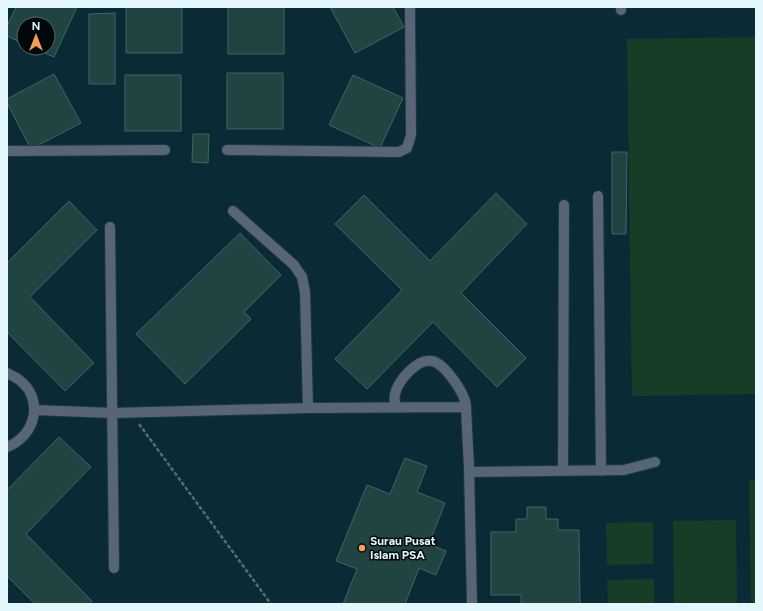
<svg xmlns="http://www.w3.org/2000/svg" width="763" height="611" viewBox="0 0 763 611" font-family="Figtree,sans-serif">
	<rect width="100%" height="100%" fill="#002029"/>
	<!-- built -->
	<path fill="#0a2b35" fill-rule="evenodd" d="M7 7H756V604H7ZM24 24H48V48H24Z"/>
	<!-- green -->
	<path fill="#183d27" d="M756 37V394L632 396 627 39Z
		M749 480H756V604H751Z
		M736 520 737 604H674L673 521Z
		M653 522V564L607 565 606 523Z
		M654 579V604H608L607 580Z"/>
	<!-- building -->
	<path fill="#204441" stroke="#416561" d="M16 7H77L54 57 33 48H48V24H24V44L7 36V26Z
		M126 7H182V53H126Z
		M228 7H284V54H228Z
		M330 7H393L404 27 355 53Z
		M115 13V84H89V14Z
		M227 73H283V129H227Z
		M54 74 81 123 31 149 7 103V99Z
		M125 75H181V131H125Z
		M353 75 403 98 380 148 329 125Z
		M193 134H209L208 163 192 162Z
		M612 152H627L626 234H612Z
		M496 193 527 224 461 293 526 358 497 387 433 322 367 389 335 359 402 290 335 224 364 195 430 261Z
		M69 201 97 230 30 297 94 363 65 391 7 332V263Z
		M240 233 281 275 244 312 251 319 185 384 136 334Z
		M59 437 91 467 26 534 92 601 89 604H35L7 576V490Z
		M405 458 427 466 417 492 445 503 429 544 446 551 436 575 419 568 405 604H343L357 569 336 561 367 485 390 494Z
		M527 507H546V519H558V530H579L580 604H521V595H491V532H516V519H527Z"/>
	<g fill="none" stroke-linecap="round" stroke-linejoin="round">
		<!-- minor casing -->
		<g stroke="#1b3a43" stroke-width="12">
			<path id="minor" d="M621 7V10
				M227 150 399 152 407 148 411 135 410 7
				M7 151 165 150
				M598 196 601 471
				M233 211 294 265 302 277 305 292 308 408
				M110 227 114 568
				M7 373C11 375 15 377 18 379 45 398 36 436 7 447
				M395 407C395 402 394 398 395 394 398 381 417 358 432 361 444 363 466 394 466 407
				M34 410 112 413 308 408 466 407 469 468 472 604
				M563 471 564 205
				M469 472 624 470 655 462"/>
		</g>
		<!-- path -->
		<path stroke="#526d75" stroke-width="2.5" stroke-dasharray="4 2" stroke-linecap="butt" d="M139 424 271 604"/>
		<!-- minor -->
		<use href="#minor" stroke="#586576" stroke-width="10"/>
	</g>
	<!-- markers -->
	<circle fill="#fc9e52" stroke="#00080c" stroke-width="1.5" cx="362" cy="548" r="4"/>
	<g text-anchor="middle" stroke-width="3" stroke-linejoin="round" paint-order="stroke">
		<!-- poi labels -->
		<g font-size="12" font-weight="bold" fill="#e5f7fe" stroke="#00080c" text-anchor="start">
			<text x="370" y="545">Surau Pusat<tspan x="370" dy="14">Islam PSA</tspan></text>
		</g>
	</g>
	<!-- border -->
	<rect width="763" height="611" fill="none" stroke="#e5f7fe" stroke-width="16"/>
	<!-- north arrow -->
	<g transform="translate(36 36)"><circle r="19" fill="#00080c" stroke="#5c686d"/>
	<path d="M0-3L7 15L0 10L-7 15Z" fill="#fc9e52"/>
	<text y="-6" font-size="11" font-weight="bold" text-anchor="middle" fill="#e5f7fe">N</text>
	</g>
</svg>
